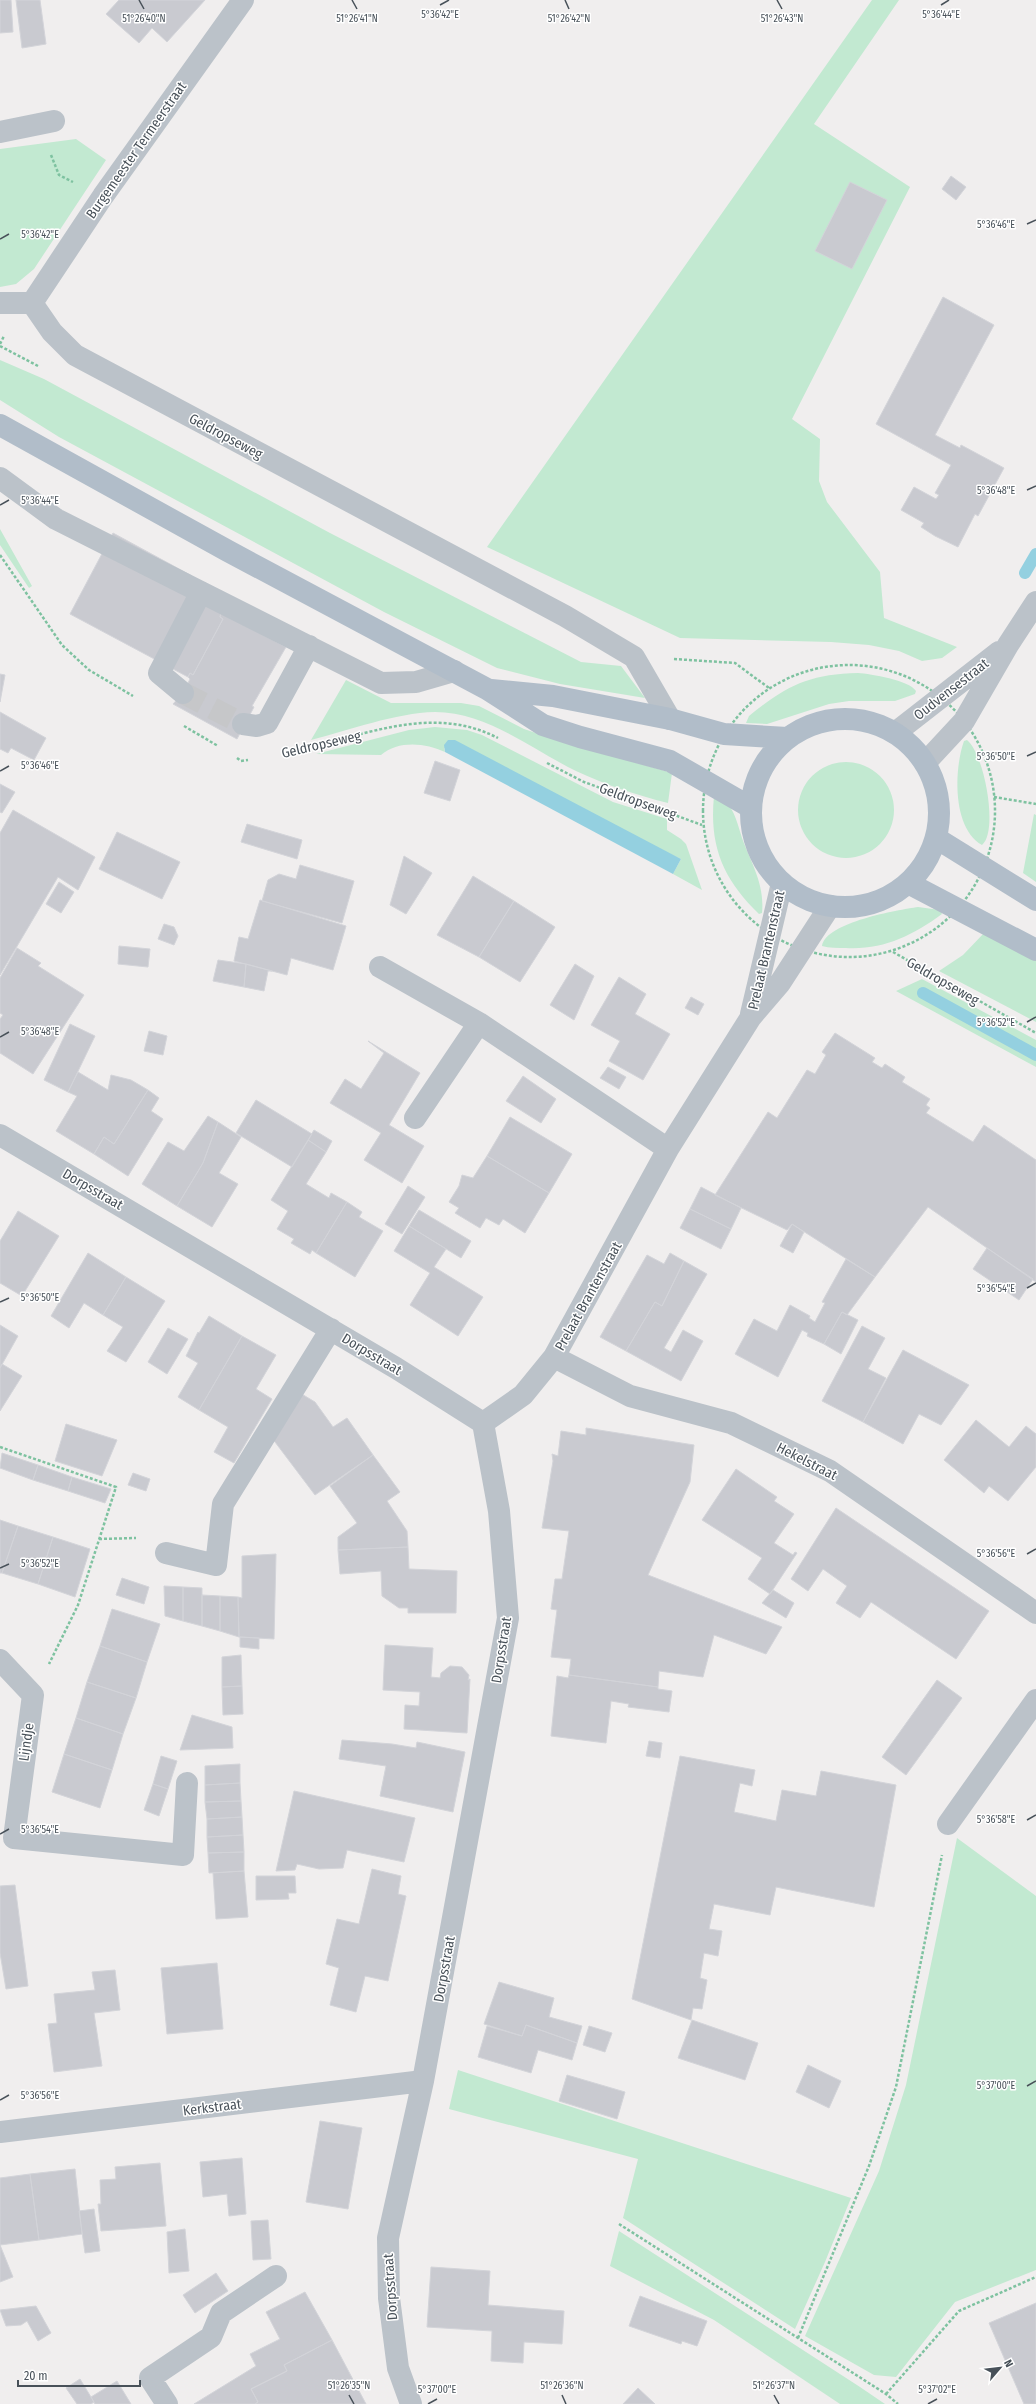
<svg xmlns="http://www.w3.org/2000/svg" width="1036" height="2404" viewBox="0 0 1036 2404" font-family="'Fira Sans Condensed',sans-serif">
	<rect width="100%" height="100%" fill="#f0eeee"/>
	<!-- green -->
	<path fill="#c2e9d1" d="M872 0H899L814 124 910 187 792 419 820 439 819 481 827 502 880 572 884 618 957 647 942 658 922 661 899 651 869 645 831 642 680 638 487 547Z
		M76 139 106 160 34 269 16 284 0 287V149Z
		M0 360 44 379 330 533 581 662 621 666 645 698 560 684 497 668 384 612 59 437 0 400Z
		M0 529 32 586 29 588 0 545Z
		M858 673C871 674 909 680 916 691L915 694 895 701H849L829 704 767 724 746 723 749 716C786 686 809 674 858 673Z
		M346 680 391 703H461L479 706 524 729 551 738 672 773 668 803C636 795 606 785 576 771 531 749 487 712 435 712 395 713 350 730 311 740Z
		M435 727 467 730 482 735 613 802 667 819V830L681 839 686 844 702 890 673 874 681 859 444 748 445 752C426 743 398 740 381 755L316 754 409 730Z
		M967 740C984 753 999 831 982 845 952 828 954 769 964 741Z
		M798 810a48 48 0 1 1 96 0a48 48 0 1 1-96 0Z
		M714 796C717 797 722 799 725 801 735 810 738 826 742 838 751 863 765 884 762 913L759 914C723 879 709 846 714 796Z
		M1034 814 1036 815V882L1023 873Z
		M918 907 940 910 942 914C912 936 883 950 846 948 838 948 829 948 822 946 826 922 898 910 918 907Z
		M985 932 1036 961V1022L939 971 963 955Z
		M922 979 1036 1040V1067L896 991Z
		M957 1838 1036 1896V2270L955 2302 896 2377 874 2375 805 2336 879 2171 906 2085Z
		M458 2070 851 2198 825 2262 795 2329 623 2218 638 2159 449 2109Z
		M619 2231 860 2387 885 2404H840L714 2320 610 2266Z"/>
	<!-- water -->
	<path fill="#94d0e0" d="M448 740H455L681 859 673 874 445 752 444 745Z"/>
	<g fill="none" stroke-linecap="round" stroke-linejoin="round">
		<!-- stream -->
		<path stroke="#94d0e0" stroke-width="12" d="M1025 573 1036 554
			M923 993 1036 1055"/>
	</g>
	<!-- building -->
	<path fill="#c9cad0" stroke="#d3d4d9" d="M0 0H11L13 32 0 33Z
		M16 0H40L46 44 22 48Z
		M119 0H205L167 42 152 28 139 43 106 14Z
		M951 176 966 187 956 200 942 189Z
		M850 182 887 200 852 269 815 251Z
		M943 297 994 325 935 435 960 448 961 445 1004 468 978 516 975 514 958 547 935 536 921 527 924 523 901 510 914 487 936 499 939 495 935 493 951 465 876 424Z
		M113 533 192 576 221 613 220 617 223 619 193 675 190 673 188 677 70 614Z
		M221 613 286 647 252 706 254 707 237 739 173 704 183 693 190 679 188 677 190 673 193 675 223 619 220 617Z
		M0 674 5 675 0 702Z
		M0 712 46 738 34 760 11 748 8 753 0 749Z
		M435 761 460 770 450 801 424 793Z
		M0 784 15 792 2 813 0 812Z
		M13 810 95 857 78 890 58 877 0 975V833Z
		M247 824 302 840 297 859 241 842Z
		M117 832 180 862 162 899 99 869Z
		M404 856 432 873 406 914 390 905Z
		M300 865 354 881 342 923 262 901 268 880 279 874 296 879Z
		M473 876 514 901 479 957 437 935Z
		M59 882 74 892 61 913 46 904Z
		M260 900 346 926 333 970 291 958 287 975 234 961 239 937 248 939Z
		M514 901 555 927 520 982 479 957Z
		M164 924 174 927 178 936 174 945 158 939Z
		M119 946 150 949 148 967 118 964Z
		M17 948 41 963 38 966 84 995 33 1074 0 1053V1019L3 1015 0 1013V978Z
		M218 960 246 964 244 987 213 981Z
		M246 964 272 971H268L264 991 244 987Z
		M575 964 594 976 574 1020 550 1005Z
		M619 977 646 994 635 1014 670 1034 643 1080 609 1061 620 1041 591 1025Z
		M691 997 704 1004 698 1015 685 1008Z
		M70 1024 95 1036 68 1092 44 1080Z
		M149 1031 167 1036 163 1055 144 1051Z
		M835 1033 875 1058 872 1062 882 1068 885 1064 905 1077 902 1082 930 1099 926 1105 930 1108 926 1113 973 1142 984 1125 1036 1160V1282L928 1207 875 1277 792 1224 787 1230 715 1195 768 1112 777 1118 807 1070 815 1074 826 1055 822 1052Z
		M368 1041 420 1073 389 1125 424 1146 402 1183 364 1160 381 1133 330 1103 345 1079 361 1089 384 1053Z
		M608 1067 626 1077 619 1089 600 1078Z
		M78 1072 108 1090 111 1075 131 1080 148 1090 114 1144 104 1137 94 1154 56 1131 77 1096 68 1092Z
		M523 1076 556 1099 541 1123 506 1101Z
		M148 1090 159 1098 151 1111 163 1119 128 1176 94 1154 104 1137 114 1144Z
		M256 1100 312 1134 292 1167 236 1133Z
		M208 1116 218 1122 203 1163 177 1206 142 1184 168 1142 184 1151Z
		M510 1117 572 1154 549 1193 487 1156Z
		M218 1122 241 1137 219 1173 238 1184 212 1227 177 1206 203 1163Z
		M314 1130 332 1141 326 1152 308 1140Z
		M308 1140 326 1152 306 1184 329 1198 331 1193 347 1202 316 1253 312 1250 310 1254 291 1243 294 1239 277 1229 288 1211 271 1200Z
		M487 1156 549 1193 525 1233 503 1219 499 1225 486 1218 480 1228 455 1213 459 1208 449 1202 459 1186 462 1175 473 1178Z
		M408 1186 425 1197 402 1234 385 1224Z
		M701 1187 741 1208 731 1229 690 1209Z
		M347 1202 362 1212 359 1217 383 1231 355 1277 316 1253Z
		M690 1209 731 1229 721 1249 680 1228Z
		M419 1210 471 1241 461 1258 409 1226Z
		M18 1211 59 1236 22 1296 0 1283V1241Z
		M792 1224 804 1232 793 1253 780 1246Z
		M409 1226 446 1249 434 1267 483 1297 458 1336 410 1305 430 1273 394 1251Z
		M987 1248 1033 1279 1019 1300 973 1269Z
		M88 1253 126 1277 103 1315 84 1303 69 1328 51 1316Z
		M670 1253 684 1261 662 1306 655 1302 626 1351 600 1337 647 1255 664 1264Z
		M846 1259 875 1277 847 1315 842 1312 824 1344 807 1336 808 1333 802 1330 778 1377 735 1354 754 1319 777 1331 790 1305 810 1316 809 1318 815 1322 825 1303 822 1302Z
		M684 1261 707 1274 664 1348 671 1352 683 1330 703 1341 681 1381 626 1351 655 1302 662 1306Z
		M126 1277 165 1301 126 1362 107 1351 123 1327 103 1315Z
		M842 1312 858 1320 841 1354 824 1344Z
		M209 1316 242 1336 199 1410 178 1397 198 1363 186 1356 198 1332 199 1333Z
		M0 1325 18 1336 0 1368Z
		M862 1326 885 1338 868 1369 886 1378 863 1422 822 1401Z
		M168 1328 188 1339 167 1374 148 1362Z
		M242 1336 276 1355 256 1389 272 1399 234 1463 214 1452 228 1427 199 1410Z
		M903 1350 969 1385 941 1425 919 1414 903 1444 863 1422Z
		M2 1364 22 1376 0 1411V1368Z
		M300 1393 315 1402 333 1427 347 1418 373 1455 315 1495 272 1438Z
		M976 1420 1009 1447 1026 1426 1036 1434V1467L1008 1501 989 1486 984 1493 944 1460Z
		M66 1424 117 1440 102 1476 55 1461Z
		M586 1428 694 1445 690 1482 648 1575 782 1627 766 1654 714 1635 703 1677 659 1671 658 1687 569 1675 571 1659 551 1657 557 1610 551 1609 555 1579H562L569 1531 542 1528 553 1461 552 1454 558 1456 561 1431 586 1435Z
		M2 1453 38 1465 33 1480 0 1468Z
		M373 1455 400 1492 387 1501 407 1531 408 1547 338 1550V1537L357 1523 330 1486Z
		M38 1465 72 1477 68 1491 33 1480Z
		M736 1469 777 1497 774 1501 794 1514 774 1543 793 1555 795 1552 797 1553 770 1594 748 1579 762 1558 702 1520Z
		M133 1473 150 1479 146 1491 128 1485Z
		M72 1477 111 1489 105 1503 68 1491Z
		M836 1508 989 1611 956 1659 871 1602 860 1618 836 1603 847 1586 823 1569 808 1591 791 1579Z
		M0 1520 18 1526 2 1573H0Z
		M18 1526 53 1537 38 1584 2 1573Z
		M53 1537 90 1549 75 1597 38 1584Z
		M408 1547 409 1569 457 1571 456 1613H408V1608H399L382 1596 381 1571 340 1574 338 1550Z
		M276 1554 274 1639 239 1637 238 1597 242 1598V1556Z
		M122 1578 149 1587 144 1604 116 1595Z
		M164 1586 183 1587V1621L165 1616Z
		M183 1587 202 1588V1626L183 1621Z
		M773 1590 794 1603 786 1618 762 1603Z
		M202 1595 220 1596V1631L202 1626Z
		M220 1596 238 1597 239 1637 220 1631Z
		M112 1609 160 1624 147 1662 100 1646Z
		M240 1637 259 1638V1649L240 1647Z
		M385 1645 433 1648 431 1677 440 1678 441 1673 450 1666 462 1667 469 1675 468 1680 470 1679 467 1733 404 1729 405 1705 419 1706 420 1692 383 1690Z
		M100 1646 147 1662 136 1698 87 1682Z
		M241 1655 242 1686 222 1687V1657Z
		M569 1675 658 1687V1689L672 1691 669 1712 628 1707 629 1704 611 1701 606 1743 551 1736 557 1676 568 1678Z
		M937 1680 962 1698 906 1775 882 1757Z
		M87 1682 136 1698 123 1734 76 1718Z
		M242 1686 243 1714 223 1715 222 1687Z
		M192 1715 232 1727 233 1748 180 1750Z
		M76 1718 123 1734 112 1770 64 1754Z
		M342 1740 392 1744 416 1748 417 1742 465 1752 453 1812 380 1796 386 1766 339 1759Z
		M649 1741 662 1743 660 1758 646 1756Z
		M64 1754 112 1770 100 1808 52 1792Z
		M161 1756 177 1761 168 1789 153 1784Z
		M680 1756 755 1770 752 1786 740 1783 734 1812 776 1821 782 1790 816 1796 821 1771 896 1785 874 1907 776 1887 770 1915 714 1904 709 1929 722 1931 718 1956 704 1953 700 1978 707 1980 702 2009 693 2008 691 2020 632 1999Z
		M240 1764V1783L205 1785V1766Z
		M240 1783 241 1801 205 1802V1785Z
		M153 1784 168 1789 159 1816 144 1810Z
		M294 1791 415 1818 404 1862 347 1850 343 1868 319 1869 297 1864 295 1870 276 1871Z
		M241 1801 242 1817 207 1819 205 1802Z
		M242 1817 243 1835 207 1837V1819Z
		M243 1835 244 1852 208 1853 207 1837Z
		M244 1852V1871L209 1873 208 1853Z
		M372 1869 401 1876 398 1894 406 1896 388 1981 365 1976 356 2012 330 2005 339 1968 326 1964 337 1919 359 1924Z
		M244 1871 248 1917 216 1919 213 1873Z
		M256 1876H295L296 1893H288L289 1899 256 1900Z
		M15 1885 28 1986 6 1989 0 1953V1886Z
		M217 1963 223 2029 167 2034 161 1968Z
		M115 1970 120 2010 94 2013 102 2066 54 2072 48 2024 57 2023 54 1994 95 1990 92 1972Z
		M499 1982 554 1998 549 2017 582 2026 577 2043 526 2025 522 2036 484 2024Z
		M692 2020 758 2043 745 2080 678 2058Z
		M526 2025 577 2043 572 2060 538 2050 531 2073 478 2057 487 2026 522 2036Z
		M589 2026 612 2033 605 2052 583 2045Z
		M808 2065 841 2081 829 2108 796 2092Z
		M567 2075 625 2092 617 2119 559 2101Z
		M320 2121 362 2128 348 2209 306 2202Z
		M242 2158 246 2214 229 2216 227 2194 203 2197 200 2162Z
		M160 2163 166 2226 101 2231 98 2204H101L100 2180 116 2179 115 2167Z
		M75 2169 82 2234 39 2240 30 2174Z
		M30 2174 39 2240 0 2245V2178Z
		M94 2209 100 2251 85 2253 79 2211Z
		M268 2220 271 2259 253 2260 251 2221Z
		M185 2229 189 2271 169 2273 167 2232Z
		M0 2245 13 2277 0 2282Z
		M431 2267 490 2271 488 2305 564 2311 562 2344 524 2342 523 2363 491 2361 492 2331 427 2327Z
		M216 2273 228 2291 195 2313 183 2295Z
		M305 2292 332 2340 284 2365 287 2371 251 2389 258 2402 255 2404H194L256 2366 250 2354 280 2339 266 2312Z
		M640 2296 707 2321 697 2346 682 2341 681 2344 629 2326Z
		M1036 2303V2404H1024L989 2323Z
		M36 2306 51 2333 38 2341 27 2321 21 2325 6 2326 0 2310Z
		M332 2340 366 2404H255L258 2402 251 2389 287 2371 284 2365Z
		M80 2379 94 2402 91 2404H77L66 2388Z
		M117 2381 131 2404H95L91 2397Z
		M638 2388 655 2404H623Z"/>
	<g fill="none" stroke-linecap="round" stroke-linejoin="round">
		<!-- minor-tunnel -->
		<path stroke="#c6c7c9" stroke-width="22" stroke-dasharray="22 11" stroke-linecap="butt" d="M183 693 243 724"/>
		<!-- path -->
		<path stroke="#7ec2a0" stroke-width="2.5" stroke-dasharray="3 2" stroke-linecap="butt" d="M51 155 59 175 73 182
			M0 344 4 336
			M0 346 38 366
			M0 555 62 645 89 670 133 696
			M674 659 735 663 769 688
			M703 811a146 146 0 1 1 292 0a146 146 0 1 1-292 0Z
			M184 726 218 746
			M282 753C356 741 426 701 498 738
			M237 758 241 761 248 760
			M547 763 584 782 702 825
			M994 797 1036 804
			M893 952 1036 1033
			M0 1447 116 1487 78 1605 49 1664
			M99 1539 136 1538
			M619 2224 886 2394 898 2404
			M798 2338 869 2166 896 2087 942 1855
			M886 2394 959 2311 1036 2277"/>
		<!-- minor -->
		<path stroke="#bbc2c9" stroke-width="22" d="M0 132 54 121
			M0 303H32
			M32 303 52 332 75 355 565 616 634 657 670 719
			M32 303 103 196 243 0
			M0 478 56 519 381 683 416 682 454 671
			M183 693 159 673 201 592
			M243 724 257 726 267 723 309 646
			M895 733 999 652
			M925 763 964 721 1008 645 1036 602
			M380 967 479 1023 668 1149
			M751 1014 782 883
			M415 1118 479 1023
			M0 1135 396 1368 483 1423 499 1511 508 1618 423 2081 388 2238 389 2298 398 2368 411 2404
			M554 1357 630 1396 731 1423 830 1471 1036 1613
			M483 1423 523 1395 554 1357 668 1149 751 1017 780 983 830 906
			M166 1553 216 1565 223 1504 331 1329
			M0 1660 33 1695 14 1838 183 1855 187 1783
			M948 1824 1036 1700
			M0 2132 423 2081
			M167 2404 150 2378 211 2337 221 2313 276 2276"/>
		<!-- major -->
		<path stroke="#b1bdc9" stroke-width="22" d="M0 425 228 551 487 689 543 725 580 737 670 761 750 807
			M491 690 553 696 670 719 724 734 787 738
			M751 813a94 94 0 1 1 188 0a94 94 0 1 1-188 0Z
			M936 838 1036 900
			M908 883 1036 950"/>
	</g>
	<!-- ticks -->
	<path fill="none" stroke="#485159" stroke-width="1.5" d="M139 0 144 9M352 0 357 9M565 0 569 9M777 0 782 9M440 5 449 0M941 5 949 0M1027 224 1036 220M0 239 9 234M1027 490 1036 486M0 505 9 500M1027 756 1036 752M0 771 9 766M1027 1022 1036 1017M0 1037 9 1032M1027 1288 1036 1283M0 1302 9 1298M1027 1554 1036 1549M0 1568 9 1564M1027 1820 1036 1815M0 1834 9 1829M1027 2086 1036 2081M0 2100 9 2095M349 2395 354 2404M562 2395 566 2404M774 2395 779 2404M428 2404 437 2399M928 2404 937 2399"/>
	<g text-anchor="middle" stroke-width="3" stroke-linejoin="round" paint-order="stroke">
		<!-- street labels -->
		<g font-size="14" fill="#485159" stroke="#fff">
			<text transform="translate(136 150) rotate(-55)" y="5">Burgemeester Termeerstraat</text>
			<text transform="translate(226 436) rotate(28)" y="5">Geldropseweg</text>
			<text transform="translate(951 689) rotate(-38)" y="5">Oudvensestraat</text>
			<text transform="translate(321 744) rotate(-13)" y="5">Geldropseweg</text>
			<text transform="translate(638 801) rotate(20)" y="5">Geldropseweg</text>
			<text transform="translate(766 950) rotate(-77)" y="5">Prelaat Brantenstraat</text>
			<text transform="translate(943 981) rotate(30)" y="5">Geldropseweg</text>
			<text transform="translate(93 1189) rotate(30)" y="5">Dorpsstraat</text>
			<text transform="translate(588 1296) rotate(-61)" y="5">Prelaat Brantenstraat</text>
			<text transform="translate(372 1354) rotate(31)" y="5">Dorpsstraat</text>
			<text transform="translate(807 1461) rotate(27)" y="5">Hekelstraat</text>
			<text transform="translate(501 1650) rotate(-81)" y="5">Dorpsstraat</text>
			<text transform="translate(26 1742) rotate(-82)" y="5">Lijndje</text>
			<text transform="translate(444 1969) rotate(-80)" y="5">Dorpsstraat</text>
			<text transform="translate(212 2107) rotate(-7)" y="5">Kerkstraat</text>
			<text transform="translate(390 2287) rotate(-94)" y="5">Dorpsstraat</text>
		</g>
	</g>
	<g font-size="10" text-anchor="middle" fill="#485159" stroke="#fff" stroke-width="3" stroke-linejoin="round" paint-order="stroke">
		<text x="440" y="18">5°36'42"E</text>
		<text x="941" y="18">5°36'44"E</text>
		<text x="144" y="22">51°26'40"N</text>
		<text x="357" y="22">51°26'41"N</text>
		<text x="569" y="22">51°26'42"N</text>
		<text x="782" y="22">51°26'43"N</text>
		<text x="996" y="228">5°36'46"E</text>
		<text x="40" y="238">5°36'42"E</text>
		<text x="996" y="494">5°36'48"E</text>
		<text x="40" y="504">5°36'44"E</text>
		<text x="996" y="760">5°36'50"E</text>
		<text x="40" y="769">5°36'46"E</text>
		<text x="996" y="1026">5°36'52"E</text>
		<text x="40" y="1035">5°36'48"E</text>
		<text x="996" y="1292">5°36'54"E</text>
		<text x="40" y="1301">5°36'50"E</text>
		<text x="996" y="1557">5°36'56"E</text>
		<text x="40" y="1567">5°36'52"E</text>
		<text x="996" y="1823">5°36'58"E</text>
		<text x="40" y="1833">5°36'54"E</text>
		<text x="996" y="2089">5°37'00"E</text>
		<text x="40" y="2099">5°36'56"E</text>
		<text x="349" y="2389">51°26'35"N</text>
		<text x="562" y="2389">51°26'36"N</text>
		<text x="774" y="2389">51°26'37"N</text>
		<text x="437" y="2393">5°37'00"E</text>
		<text x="937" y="2393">5°37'02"E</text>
	</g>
	<!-- north arrow -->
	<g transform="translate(1000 2368) rotate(62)" stroke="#ffffff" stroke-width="3" paint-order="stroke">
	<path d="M0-3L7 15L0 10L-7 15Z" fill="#485159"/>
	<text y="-6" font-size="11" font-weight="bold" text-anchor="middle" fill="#485159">N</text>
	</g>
	<!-- scale -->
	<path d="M18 2380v6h122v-6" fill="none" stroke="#485159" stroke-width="2"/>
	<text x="24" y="2380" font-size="12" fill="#485159" stroke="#ffffff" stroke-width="3" paint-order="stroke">20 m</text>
</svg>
